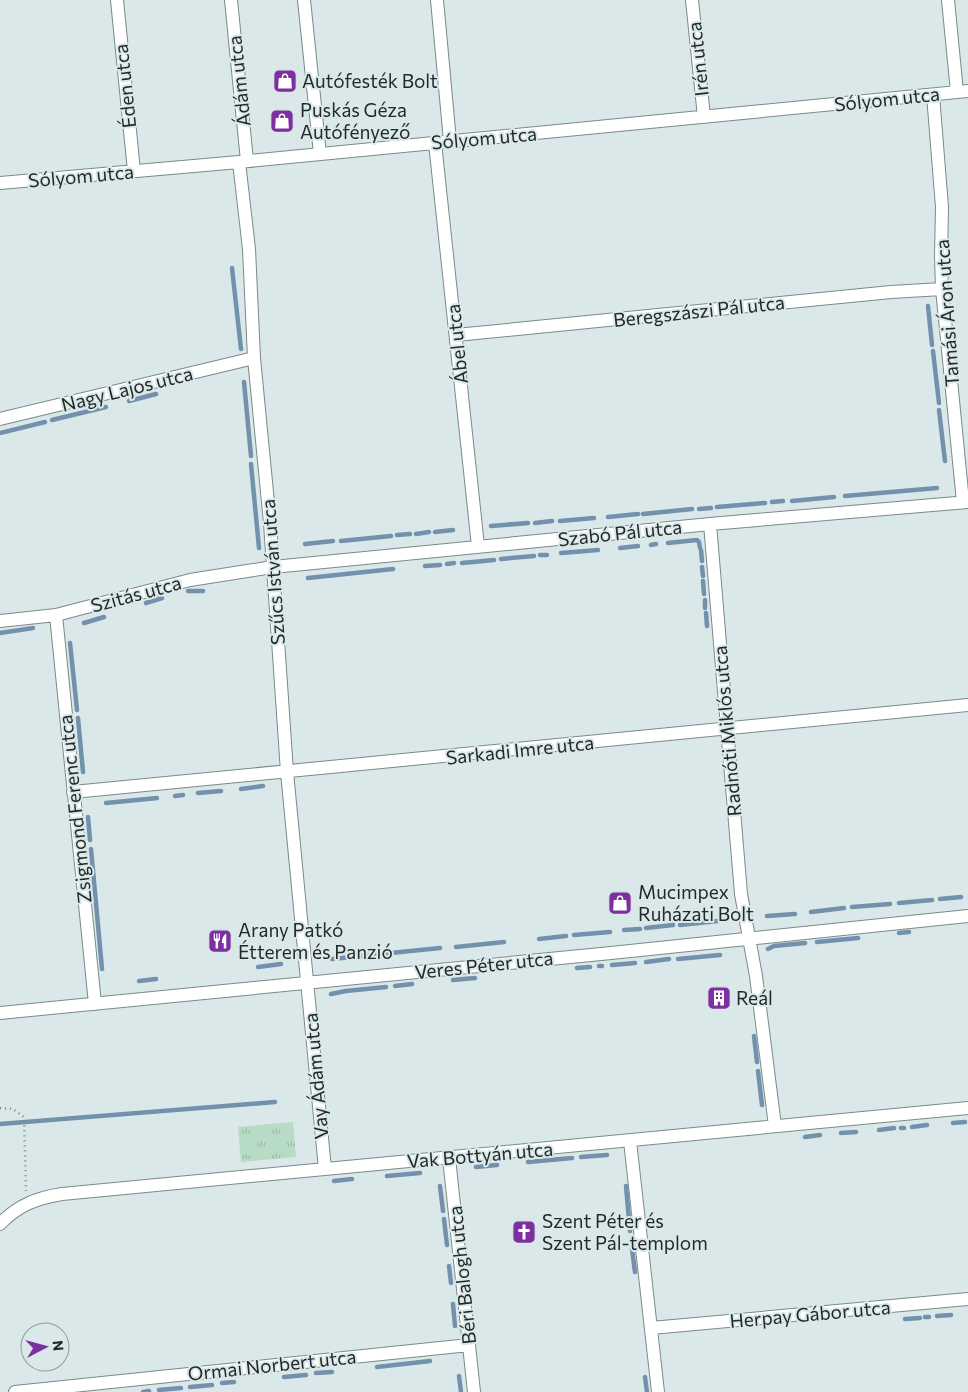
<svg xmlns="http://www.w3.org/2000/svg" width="968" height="1392" viewBox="0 0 968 1392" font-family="Commissioner,sans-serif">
	<defs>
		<pattern id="park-tufts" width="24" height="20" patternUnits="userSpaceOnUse" patternTransform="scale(1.25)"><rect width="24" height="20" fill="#b7dbc4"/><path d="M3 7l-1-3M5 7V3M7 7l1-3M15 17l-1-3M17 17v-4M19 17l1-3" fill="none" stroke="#9dbca8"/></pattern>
	</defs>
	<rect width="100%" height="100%" fill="#dae8e9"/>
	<!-- park -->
	<path fill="url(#park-tufts)" d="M293 1122 296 1157 241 1162 238 1127Z"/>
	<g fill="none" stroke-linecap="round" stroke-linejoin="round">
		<!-- stream -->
		<path stroke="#7391ad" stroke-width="4.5" d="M232 268 241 349
			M928 306 932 345
			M933 351 939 403
			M244 382 251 456
			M129 401 156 394
			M939 410 945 461
			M52 420 106 407
			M0 433 45 422
			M251 464 259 548
			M845 496 937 488
			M792 501 834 497
			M772 502 783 501
			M717 507 765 503
			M699 509 711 508
			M643 514 692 509
			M608 517 638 514
			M560 521 594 518
			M535 523 552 521
			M491 526 528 523
			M435 532 453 530
			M416 534 429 532
			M397 535 410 534
			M341 541 391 536
			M668 543 697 540 699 542 700 548
			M305 544 333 541
			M651 545 656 544
			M620 548 638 546
			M701 550 702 561
			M561 553 598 550
			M540 555H547
			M501 559 534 556
			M462 563 494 560
			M447 564 454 563
			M425 566 440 565
			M702 567 703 576
			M308 578 393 569
			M703 581 704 594
			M188 591H203
			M705 600V608
			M146 603 162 598
			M706 613 707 626
			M84 623 104 617
			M0 633 33 628
			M70 643 77 710
			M78 718 83 772
			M241 789 263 786
			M198 793 221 791
			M175 796 183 795
			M106 803 157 798
			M88 817 90 840
			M91 849 102 969
			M940 899 961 897
			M899 903 932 900
			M852 907 890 904
			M811 912 844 908
			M767 916 795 914
			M680 925 718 921
			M646 928 673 925
			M624 930 640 929
			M899 933 909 932
			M574 935 610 932
			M539 939 566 936
			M817 942 858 938
			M456 947 504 942
			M768 949 774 946 805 943
			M332 959 440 948
			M678 959 720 955
			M646 962 669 959
			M612 965 635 963
			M599 966H602
			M258 967 281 964
			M577 968 590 967
			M453 980 475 978
			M139 981 156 979
			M395 986 412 984
			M331 994 346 991 386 987
			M754 1036 757 1062
			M758 1071 762 1105
			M953 1123 965 1122
			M0 1124 275 1102
			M912 1127 927 1125
			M901 1128H904
			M879 1130 894 1128
			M841 1133 856 1132
			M805 1137 820 1135
			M581 1157 607 1155
			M528 1162 572 1158
			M476 1167 497 1165
			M387 1176 420 1173
			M334 1181 352 1179
			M440 1186 443 1211
			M626 1186 630 1231
			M444 1219 447 1245
			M632 1249 635 1272
			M449 1266 451 1283
			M453 1304 455 1326
			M937 1316 951 1315
			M925 1317H929
			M905 1319 920 1318
			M377 1367 430 1361
			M316 1373 332 1372
			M459 1376 461 1392
			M284 1377 306 1375
			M645 1377 647 1392
			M222 1383 234 1382
			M190 1387 212 1385
			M159 1390 181 1388
			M143 1392 149 1391"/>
		<!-- minor casing -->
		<g stroke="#7c898a" stroke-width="14">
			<path id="minor" d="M117 0 134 171
				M231 0 247 161
				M304 0 320 154
				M437 0 450 141
				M692 0 704 117
				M948 0 957 92
				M933 95 942 207 941 256 942 289 963 502
				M435 143 478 546
				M239 162 249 249 254 358 270 523 287 772 325 1169
				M0 183 239 162 968 91
				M456 335 891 292 942 289
				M0 419 254 358
				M710 524 741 894 756 976 775 1126
				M56 615 95 1004
				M0 621 56 615 190 580 273 567 710 524 968 502
				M73 792 968 705
				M0 1013 611 953 968 916
				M630 1141 658 1392
				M449 1158 474 1392
				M0 1224C18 1205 37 1198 62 1194L968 1108
				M651 1328 968 1299
				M15 1392 469 1345"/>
		</g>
		<!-- path -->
		<path stroke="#7e8889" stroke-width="2.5" stroke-dasharray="1 4" stroke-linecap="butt" d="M0 1108 13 1109 24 1117 26 1191"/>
		<!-- minor -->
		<use href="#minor" stroke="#fff" stroke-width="12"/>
	</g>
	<!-- icons -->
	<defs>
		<g id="shop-square" transform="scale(1.25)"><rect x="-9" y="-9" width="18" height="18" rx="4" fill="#7d2fa0" stroke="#dae8e9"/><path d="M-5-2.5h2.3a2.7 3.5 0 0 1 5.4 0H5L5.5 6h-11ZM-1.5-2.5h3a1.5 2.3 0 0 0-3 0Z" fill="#fff"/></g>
		<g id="restaurant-square" transform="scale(1.25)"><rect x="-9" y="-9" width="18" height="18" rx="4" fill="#7d2fa0" stroke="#dae8e9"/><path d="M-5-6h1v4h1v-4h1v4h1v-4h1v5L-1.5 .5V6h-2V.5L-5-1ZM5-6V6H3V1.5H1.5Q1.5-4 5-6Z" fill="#fff"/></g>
		<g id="building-square" transform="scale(1.25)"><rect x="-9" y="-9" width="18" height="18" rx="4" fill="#7d2fa0" stroke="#dae8e9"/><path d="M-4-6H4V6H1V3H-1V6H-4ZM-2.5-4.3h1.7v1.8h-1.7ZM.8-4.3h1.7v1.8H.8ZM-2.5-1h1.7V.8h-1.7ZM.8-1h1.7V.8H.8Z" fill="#fff"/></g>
		<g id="church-square" transform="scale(1.25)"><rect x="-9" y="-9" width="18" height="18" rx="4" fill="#7d2fa0" stroke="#dae8e9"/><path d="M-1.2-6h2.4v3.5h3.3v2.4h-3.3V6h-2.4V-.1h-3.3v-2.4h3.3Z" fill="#fff"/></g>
	</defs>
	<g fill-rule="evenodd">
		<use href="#shop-square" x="285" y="81"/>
		<use href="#shop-square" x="282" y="121"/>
		<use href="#shop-square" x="620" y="903"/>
		<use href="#restaurant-square" x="220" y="941"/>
		<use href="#building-square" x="719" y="998"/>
		<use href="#church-square" x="524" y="1232"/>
	</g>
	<g text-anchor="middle" stroke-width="4" stroke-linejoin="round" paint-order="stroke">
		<!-- street labels -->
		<g font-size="19" fill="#232929" stroke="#dae8e9">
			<text transform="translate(698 59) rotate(-96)" y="7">Irén utca</text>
			<text transform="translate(239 81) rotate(-96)" y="7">Ádám utca</text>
			<text transform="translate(125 86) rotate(-96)" y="7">Éden utca</text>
			<text transform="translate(887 99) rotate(-6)" y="7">Sólyom utca</text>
			<text transform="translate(484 138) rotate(-5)" y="7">Sólyom utca</text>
			<text transform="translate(81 176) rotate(-5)" y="7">Sólyom utca</text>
			<text transform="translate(699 311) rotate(-6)" y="7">Beregszászi Pál utca</text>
			<text transform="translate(947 313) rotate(-94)" y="7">Tamási Áron utca</text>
			<text transform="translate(457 344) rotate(-96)" y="7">Ábel utca</text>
			<text transform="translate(127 389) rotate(-14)" y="7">Nagy Lajos utca</text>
			<text transform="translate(620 533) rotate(-6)" y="7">Szabó Pál utca</text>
			<text transform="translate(273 572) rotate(-94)" y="7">Szűcs István utca</text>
			<text transform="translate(136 594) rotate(-15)" y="7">Szitás utca</text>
			<text transform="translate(727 731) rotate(-95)" y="7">Radnóti Miklós utca</text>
			<text transform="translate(520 750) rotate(-6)" y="7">Sarkadi Imre utca</text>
			<text transform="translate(75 809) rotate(-96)" y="7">Zsigmond Ferenc utca</text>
			<text transform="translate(484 965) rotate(-6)" y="7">Veres Péter utca</text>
			<text transform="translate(316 1076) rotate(-95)" y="7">Vay Ádám utca</text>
			<text transform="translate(480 1155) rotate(-5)" y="7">Vak Bottyán utca</text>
			<text transform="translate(462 1275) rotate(-96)" y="7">Béri Balogh utca</text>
			<text transform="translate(810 1314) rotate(-5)" y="7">Herpay Gábor utca</text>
			<text transform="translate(272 1365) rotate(-6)" y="7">Ormai Norbert utca</text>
		</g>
		<!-- poi labels -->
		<g font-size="19" fill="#232929" stroke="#dae8e9" text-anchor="start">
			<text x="302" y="88">Autófesték Bolt</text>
			<text x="300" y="117">Puskás Géza<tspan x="300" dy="22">Autófényező</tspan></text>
			<text x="638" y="899">Mucimpex<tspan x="638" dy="22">Ruházati Bolt</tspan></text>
			<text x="238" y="937">Arany Patkó<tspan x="238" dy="22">Étterem és Panzió</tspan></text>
			<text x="736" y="1005">Reál</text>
			<text x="542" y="1228">Szent Péter és<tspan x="542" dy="22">Szent Pál-templom</tspan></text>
		</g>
	</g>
	<!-- north arrow -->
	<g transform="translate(45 1347) rotate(84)"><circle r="24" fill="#dae8e9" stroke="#919c9c"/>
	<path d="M0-4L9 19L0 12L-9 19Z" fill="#7d2fa0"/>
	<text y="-8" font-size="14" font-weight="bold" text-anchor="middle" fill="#232929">N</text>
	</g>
</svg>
